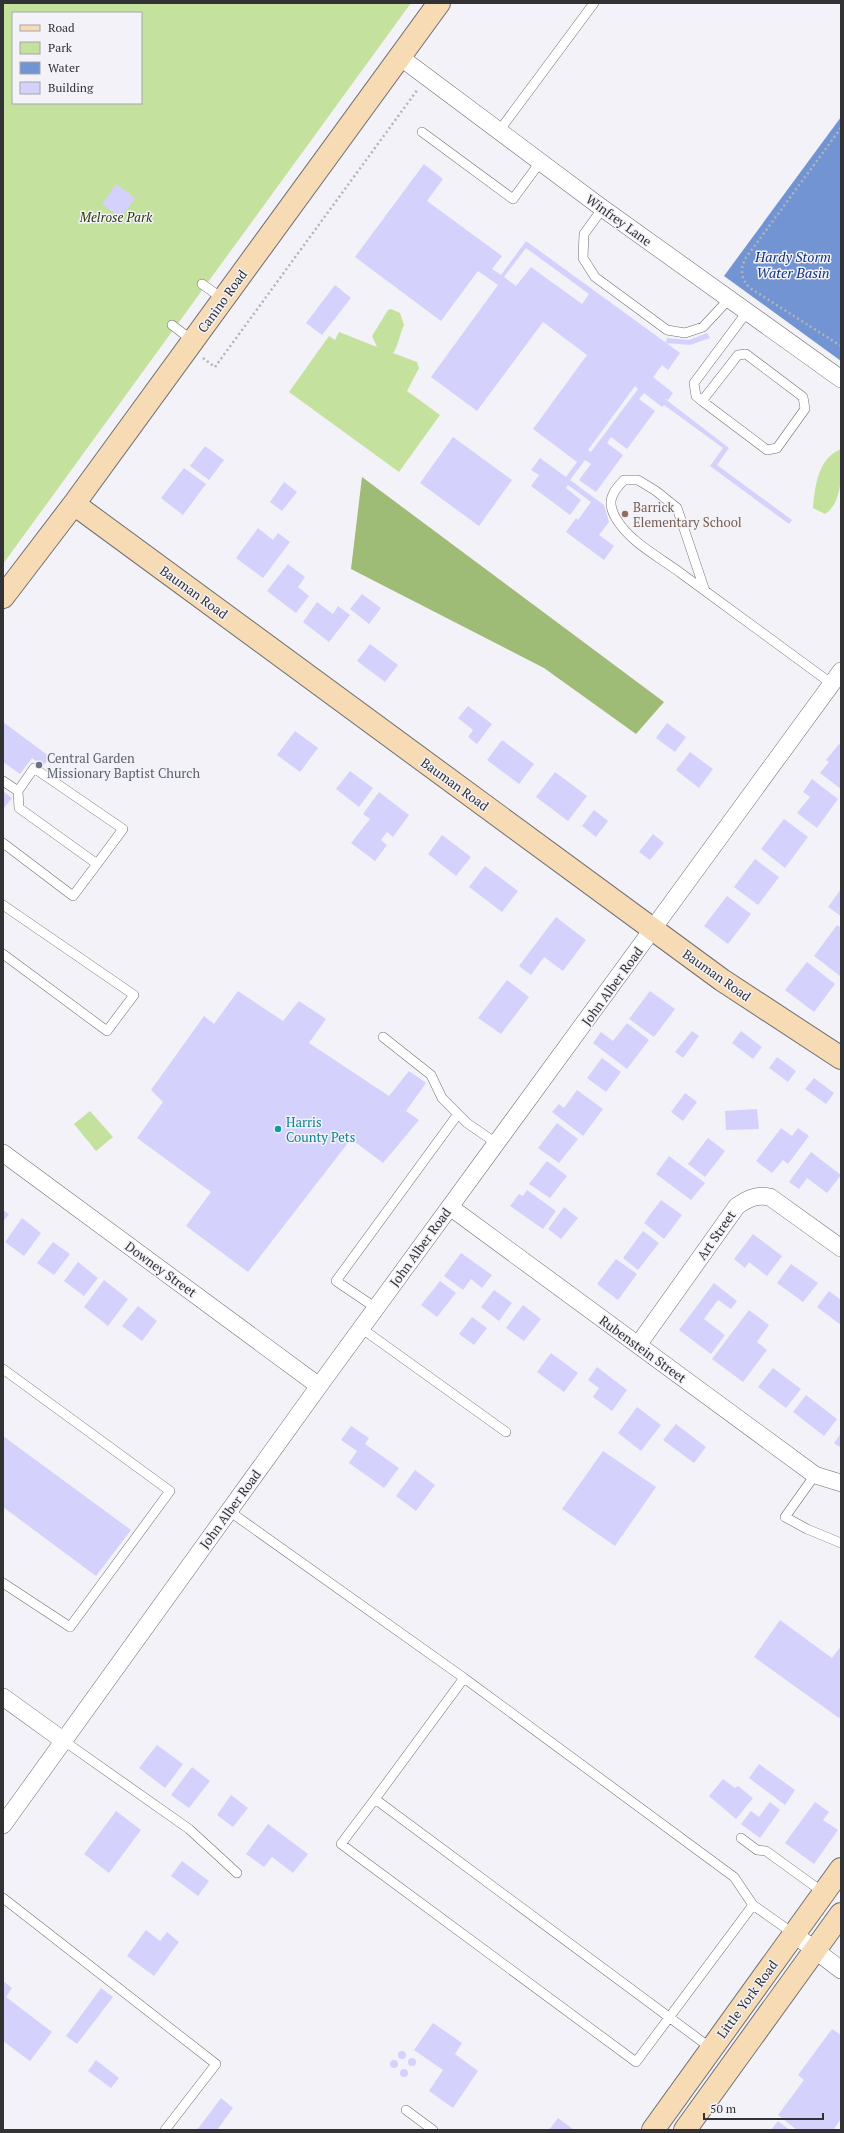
<svg xmlns="http://www.w3.org/2000/svg" width="844" height="2133" viewBox="0 0 844 2133" font-family="'PT Serif',serif">
	<rect width="100%" height="100%" fill="#f2f2f8"/>
	<!-- green -->
	<path fill="#c4e29d" fill-rule="evenodd" d="M3 3H411L3 564ZM13 13H141V103H13Z
		M391 309 400 313 404 325C400 333 398 347 393 353L417 362 419 368 407 391 440 415 399 472 289 392 329 336 335 340 339 332 377 347 372 336 388 310Z
		M841 449C841 470 844 502 825 514L813 508C815 486 818 458 841 449Z
		M90 1111 113 1137 96 1151 74 1124Z"/>
	<!-- forest -->
	<path fill="#9ebc75" d="M362 477 664 702 636 734 544 668 351 569Z"/>
	<!-- water -->
	<path fill="#7294d3" d="M841 117V361L724 276Z"/>
	<!-- building -->
	<path fill="#d5d1fd" fill-rule="evenodd" d="M424 164 443 179 427 201 502 256 492 269 501 275 526 241 680 353 668 370 662 365 653 377 673 393 668 400 664 398 729 448 717 465 792 520 789 524 710 466 723 448 664 405 662 407 644 393 639 399 655 411 627 449 611 437 607 443 623 455 596 492 579 480 591 464 585 460 570 480 604 505 609 522 599 535 614 546 604 560 566 532 576 518 578 520 591 502 568 485 566 488 581 500 570 515 531 486 539 475 531 470 540 458 566 477 577 462 533 429 587 355 543 322 477 411 431 377 498 285 478 271 441 321 355 257ZM526 248 589 294 582 304 531 267 516 286 504 277ZM635 386 638 389 591 452 588 450Z
		M116 184 135 198 121 218 102 204Z
		M335 285 351 298 322 335 306 323Z
		M707 333 710 338 690 345 666 343 667 338 689 340Z
		M453 437 512 480 479 526 420 483Z
		M205 446 224 460 209 480 190 466Z
		M184 468 206 484 183 515 161 498Z
		M284 482 297 492 282 511 270 502Z
		M258 528 273 540 278 533 290 542 263 578 236 558Z
		M288 564 305 577 298 587 309 596 296 613 267 591Z
		M362 594 381 608 369 624 350 609Z
		M317 602 333 614 338 606 350 615 329 642 303 622Z
		M370 644 398 665 385 682 357 661Z
		M468 706 492 724 477 744 468 737 473 730 458 718Z
		M3 722 50 757 43 766 32 758 20 774 3 762Z
		M667 723 686 737 675 752 656 738Z
		M295 731 318 748 300 772 277 755Z
		M502 740 534 764 519 784 487 760Z
		M839 744 841 746V789L820 773 829 762 826 760Z
		M690 752 713 769 699 788 676 770Z
		M350 771 373 788 359 807 336 789Z
		M555 772 587 796 568 821 536 797Z
		M812 779 838 799 817 828 797 813 810 797 803 792Z
		M3 791 12 798 3 809Z
		M379 792 409 815 393 837 387 832 381 840 387 845 375 861 351 843 370 819 363 814Z
		M594 810 608 821 596 837 582 826Z
		M784 819 808 837 785 868 761 849Z
		M653 834 664 843 650 860 639 852Z
		M442 835 471 857 456 876 428 854Z
		M755 859 779 877 758 905 734 887Z
		M485 866 518 891 502 912 469 887Z
		M841 889V916L828 907Z
		M727 896 751 914 728 944 704 926Z
		M556 917 586 940 563 971 544 957 531 975 519 966Z
		M837 925 841 928 840 976 814 956Z
		M807 962 835 984 814 1012 785 990Z
		M507 980 529 997 501 1034 478 1018Z
		M238 991 283 1021 299 1001 326 1019 309 1043 389 1096 409 1071 426 1083 406 1111 419 1120 383 1163 351 1139 248 1272 186 1226 211 1192 137 1138 163 1102 151 1090 204 1016 214 1024Z
		M650 991 675 1009 654 1037 629 1019Z
		M627 1023 649 1040 627 1069 593 1043 601 1032 613 1041Z
		M692 1031 699 1036 683 1058 675 1052Z
		M741 1031 762 1047 753 1059 732 1043Z
		M777 1057 796 1071 788 1082 769 1068Z
		M602 1058 621 1072 606 1092 587 1078Z
		M814 1078 834 1093 826 1104 805 1089Z
		M577 1090 603 1109 583 1136 552 1112 559 1104 564 1108Z
		M685 1093 697 1102 683 1121 671 1112Z
		M757 1109 759 1129 726 1130 725 1111Z
		M557 1123 578 1139 559 1163 538 1148Z
		M781 1128 792 1136 798 1128 809 1136 788 1164 783 1160 772 1173 756 1161Z
		M708 1138 725 1151 705 1177 688 1164Z
		M811 1152 841 1175 827 1193 807 1178 799 1189 789 1182Z
		M669 1156 705 1183 691 1200 656 1174Z
		M547 1161 567 1176 550 1198 529 1184Z
		M527 1190 556 1211 543 1229 510 1206 519 1194 523 1196Z
		M661 1200 682 1215 664 1239 644 1223Z
		M564 1207 578 1218 561 1239 548 1229Z
		M3 1210 9 1214 3 1222Z
		M22 1218 41 1233 24 1256 5 1242Z
		M643 1231 659 1243 638 1270 623 1258Z
		M753 1234 782 1256 767 1276 749 1262 745 1268 734 1259Z
		M53 1242 70 1254 54 1275 37 1263Z
		M461 1253 492 1275 482 1288 471 1279 463 1290 444 1276Z
		M616 1259 637 1274 618 1300 597 1284Z
		M78 1262 98 1278 84 1296 64 1281Z
		M791 1264 818 1283 803 1302 777 1283Z
		M104 1280 128 1299 108 1326 84 1307Z
		M440 1281 456 1293 437 1317 421 1305Z
		M714 1283 737 1301 731 1309 718 1300 704 1319 725 1335 711 1354 679 1330Z
		M494 1290 512 1303 499 1321 481 1307Z
		M829 1291 841 1300V1325L817 1307Z
		M523 1305 541 1319 524 1341 506 1328Z
		M138 1306 157 1321 142 1341 122 1326Z
		M749 1310 769 1325 757 1342 767 1350 743 1382 712 1359Z
		M472 1317 487 1328 474 1345 459 1334Z
		M551 1353 578 1373 564 1392 537 1372Z
		M597 1367 627 1390 612 1411 593 1397 599 1388 588 1380Z
		M773 1368 801 1389 786 1408 758 1387Z
		M806 1395 837 1419 824 1436 793 1412Z
		M637 1407 661 1425 641 1451 618 1433Z
		M676 1424 706 1447 694 1463 663 1440Z
		M351 1426 369 1438 365 1444 399 1468 384 1488 349 1463 357 1451 341 1440Z
		M841 1433V1448L834 1443Z
		M3 1436 131 1530 96 1576 3 1507Z
		M603 1451 656 1487 615 1546 562 1509Z
		M415 1470 435 1485 416 1511 396 1496Z
		M780 1620 832 1658 841 1646V1715L839 1718 754 1657Z
		M157 1745 183 1764 165 1788 139 1768Z
		M759 1764 795 1790 785 1805 749 1778Z
		M192 1767 210 1781 189 1808 171 1795Z
		M723 1779 735 1788 738 1786 753 1798 736 1819 709 1796Z
		M231 1795 248 1808 233 1827 217 1815Z
		M770 1802 780 1810 760 1838 741 1824 751 1811 759 1817Z
		M815 1802 829 1812 823 1820 838 1830 814 1864 785 1843Z
		M116 1811 141 1830 109 1873 84 1854Z
		M268 1824 308 1854 293 1873 272 1857 264 1867 246 1854Z
		M182 1861 209 1881 198 1896 171 1876Z
		M146 1930 160 1941 167 1932 179 1942 154 1976 127 1956Z
		M3 1981 12 1988 6 1997 52 2032 30 2061 3 2041Z
		M101 1988 113 1997 77 2044 66 2036Z
		M433 2023 462 2043 455 2054 478 2071 453 2108 429 2091 443 2070 414 2050Z
		M832 2029 841 2035V2119L833 2130H797L778 2115 804 2080 798 2075Z
		M398 2055a4 4 0 1 1 8 0a4 4 0 1 1-8 0Z
		M408 2062a4 4 0 1 1 8 0a4 4 0 1 1-8 0Z
		M390 2064a4 4 0 1 1 8 0a4 4 0 1 1-8 0Z
		M96 2060 119 2078 111 2088 88 2071Z
		M400 2073a4 4 0 1 1 8 0a4 4 0 1 1-8 0Z
		M221 2098 233 2108 217 2130H197Z
		M558 2118 574 2130H549Z
		M778 2121 790 2130H771Z"/>
	<g fill="none" stroke-linecap="round" stroke-linejoin="round">
		<!-- lane casing -->
		<g stroke="#6f6f73" stroke-width="10">
			<path id="lane" d="M499 131 594 3
				M422 132 513 199 541 161
				M603 208 584 234 583 258 595 277 667 330 685 333 703 327 729 299
				M202 284 223 299
				M172 325 193 341
				M702 401 738 355 746 354 803 397 805 409 777 448 767 450 702 401 696 396 694 383 747 312
				M705 591 677 508 656 491 638 480H624C611 493 606 503 617 520 631 543 661 558 682 574 732 611 782 647 832 684
				M3 781 18 791 19 808 97 864 73 896 3 843
				M18 791 34 768 123 829 97 864
				M3 905 134 995 107 1031 3 954
				M383 1037 431 1075 442 1098 467 1123 496 1143
				M376 1308 336 1281 458 1114
				M361 1328 506 1432
				M3 1369 170 1491 70 1627 3 1583
				M815 1475 785 1517 807 1529 841 1543
				M229 1511 464 1678
				M64 1741 189 1829 237 1873
				M375 1799 341 1844 636 2062 753 1905 794 1934
				M741 1838 757 1850 766 1851 824 1893
				M3 1898 216 2064 165 2130
				M712 2049 375 1799 464 1678 734 1877 753 1905
				M406 2110 433 2130"/>
		</g>
		<!-- street casing -->
		<g stroke="#6f6f73" stroke-width="18">
			<path id="street" d="M400 57 598 205 841 379
				M3 1153 319 1386
				M450 1207 815 1475 841 1483
				M638 1345 737 1206C748 1199 756 1194 770 1197L841 1248
				M3 1697 64 1741
				M3 1825 319 1386 841 671
				M794 1934 841 1970"/>
		</g>
		<!-- secondary casing -->
		<g stroke="#6f6f73" stroke-width="24">
			<path id="secondary" d="M74 504 722 980 841 1058
				M3 597 74 504 439 3
				M653 2130 841 1869
				M685 2130 841 1914"/>
		</g>
		<!-- path -->
		<path stroke="#b3b3b8" stroke-width="2.5" stroke-dasharray="2 3" stroke-linecap="butt" d="M841 128 745 259C740 270 741 279 750 288L841 346
			M203 358 215 367 418 89"/>
		<!-- lane -->
		<use href="#lane" stroke="#fff" stroke-width="9"/>
		<!-- street -->
		<use href="#street" stroke="#fff" stroke-width="17"/>
		<!-- secondary -->
		<use href="#secondary" stroke="#f6dbb5" stroke-width="22"/>
	</g>
	<!-- markers -->
	<circle fill="#8d6e63" stroke="#f2f2f8" stroke-width="1.5" cx="625" cy="514" r="4"/>
	<circle fill="#6b7280" stroke="#f2f2f8" stroke-width="1.5" cx="39" cy="765" r="4"/>
	<circle fill="#0f9aa8" stroke="#f2f2f8" stroke-width="1.5" cx="278" cy="1129" r="4"/>
	<g text-anchor="middle" stroke-width="3" stroke-linejoin="round" paint-order="stroke">
		<!-- park labels -->
		<g font-size="13" font-style="italic" fill="#293c06" stroke="#f2f2f8">
			<text x="116" y="222">Melrose Park</text>
		</g>
		<!-- street labels -->
		<g font-size="13" fill="#323234" stroke="#f2f2f8">
			<text transform="translate(619 220) rotate(36)" y="5">Winfrey Lane</text>
			<text transform="translate(222 301) rotate(-54)" y="5">Canino Road</text>
			<text transform="translate(194 592) rotate(36)" y="5">Bauman Road</text>
			<text transform="translate(455 784) rotate(36)" y="5">Bauman Road</text>
			<text transform="translate(717 975) rotate(35)" y="5">Bauman Road</text>
			<text transform="translate(612 986) rotate(-54)" y="5">John Alber Road</text>
			<text transform="translate(716 1235) rotate(-55)" y="5">Art Street</text>
			<text transform="translate(420 1247) rotate(-54)" y="5">John Alber Road</text>
			<text transform="translate(161 1269) rotate(36)" y="5">Downey Street</text>
			<text transform="translate(643 1349) rotate(36)" y="5">Rubenstein Street</text>
			<text transform="translate(230 1509) rotate(-54)" y="5">John Alber Road</text>
			<text transform="translate(747 1999) rotate(-54)" y="5">Little York Road</text>
		</g>
		<!-- education labels -->
		<g font-size="13" fill="#785e54" stroke="#f2f2f8" text-anchor="start">
			<text x="633" y="512">Barrick<tspan x="633" dy="15">Elementary School</tspan></text>
		</g>
		<!-- worship labels -->
		<g font-size="13" fill="#5b616d" stroke="#f2f2f8" text-anchor="start">
			<text x="47" y="763">Central Garden<tspan x="47" dy="15">Missionary Baptist Church</tspan></text>
		</g>
		<!-- culture labels -->
		<g font-size="13" fill="#0d838f" stroke="#f2f2f8" text-anchor="start">
			<text x="286" y="1127">Harris<tspan x="286" dy="15">County Pets</tspan></text>
		</g>
		<!-- water labels -->
		<g font-size="14" font-style="italic" fill="#0f337d" stroke="#f2f2f8">
			<text x="793" y="262">Hardy Storm<tspan x="793" dy="16">Water Basin</tspan></text>
		</g>
	</g>
	<!-- border -->
	<rect width="844" height="2133" fill="none" stroke="#323234" stroke-width="8"/>
	<!-- legend -->
	<rect x="12" y="12" width="130" height="92" fill="#f2f2f8" stroke="#a5a5aa"/>
	<rect x="20" y="25" width="20" height="6" fill="#f6dbb5" stroke="#a5a5aa"/>
	<text x="48" y="32" font-size="12" fill="#323234">Road</text>
	<rect x="20" y="42" width="20" height="12" fill="#c4e29d" stroke="#a5a5aa"/>
	<text x="48" y="52" font-size="12" fill="#323234">Park</text>
	<rect x="20" y="62" width="20" height="12" fill="#7294d3" stroke="#a5a5aa"/>
	<text x="48" y="72" font-size="12" fill="#323234">Water</text>
	<rect x="20" y="82" width="20" height="12" fill="#d5d1fd" stroke="#a5a5aa"/>
	<text x="48" y="92" font-size="12" fill="#323234">Building</text>
	<!-- scale -->
	<path d="M704 2113v6h119v-6" fill="none" stroke="#323234" stroke-width="2"/>
	<text x="710" y="2113" font-size="12" fill="#323234" stroke="#f2f2f8" stroke-width="3" paint-order="stroke">50 m</text>
</svg>
